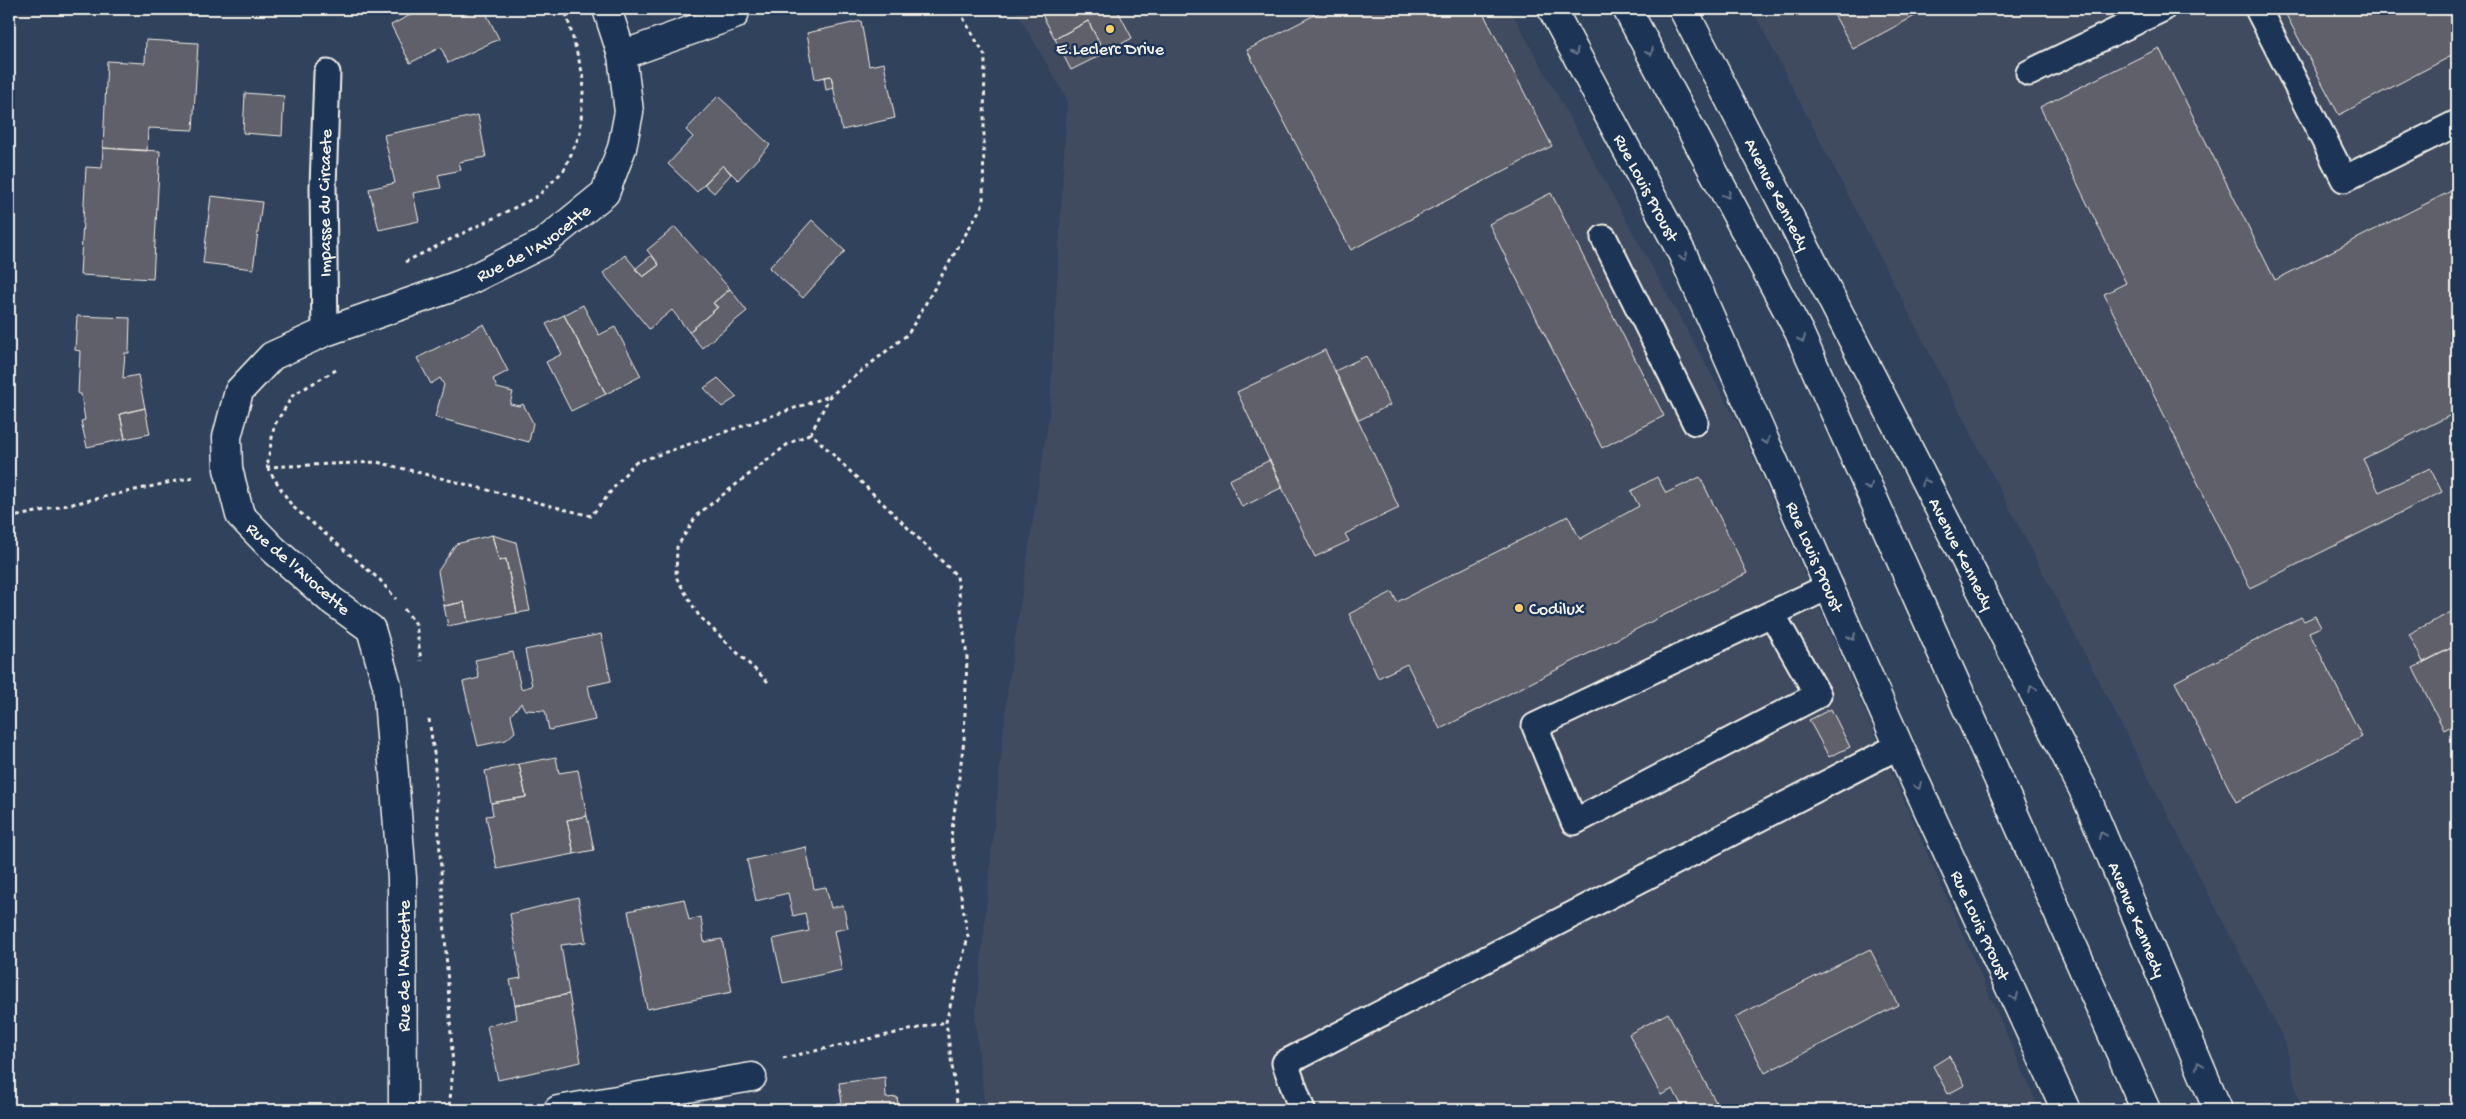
<svg xmlns="http://www.w3.org/2000/svg" width="2466" height="1119" viewBox="0 0 2466 1119" font-family="'Gochi Hand',sans-serif">
	<rect width="100%" height="100%" fill="#31425d"/>
	<filter id="ink" filterUnits="userSpaceOnUse"><feTurbulence type="fractalNoise" baseFrequency=".02" numOctaves="2"/><feDisplacementMap in="SourceGraphic" scale="10" xChannelSelector="R" yChannelSelector="G"/><feConvolveMatrix kernelMatrix="1 2 1 2 8 2 1 2 1" color-interpolation-filters="sRGB"/></filter>
	<g filter="url(#ink)">
		<!-- built -->
		<path fill="#3f4b61" d="M1015 9H1510L1738 423 2040 1110H985L975 1020 1008 685 1050 408 1067 99Z
			M1752 9H2457V1110H2301L2285 1042Z"/>
		<!-- building -->
		<path fill="#60616a" stroke="#f4f1e8" d="M422 9H484L499 39 448 63 441 47 410 63 391 25Z
			M1039 9H1117L1132 38 1105 53 1088 21 1055 39Z
			M1326 9H1481L1552 146 1351 250 1247 50Z
			M1831 9H1928L1853 49Z
			M2283 9H2457V53L2339 115Z
			M861 21 869 66 884 63 895 118 842 130 831 76 815 79 807 33Z
			M1088 21 1105 53 1071 70 1055 39Z
			M146 40 198 43 193 130 148 128 147 151 103 148 107 61 145 63Z
			M2159 48 2275 280 2457 188V412L2363 459 2379 492 2430 468 2442 492 2250 588 2104 294 2126 283 2040 107Z
			M831 76 834 88 826 90 824 77Z
			M245 93 284 96 282 136 243 133Z
			M718 96 770 145 738 180 723 165 697 192 668 164 693 137 686 130Z
			M478 115 486 157 459 162 461 170 438 175 441 188 413 193 419 221 379 230 369 189 395 183 384 135Z
			M103 148 160 151 153 279 80 275 86 167 102 168Z
			M723 165 731 174 714 193 704 184Z
			M1551 193 1664 416 1602 448 1489 224Z
			M211 196 262 202 253 269 203 263Z
			M812 220 845 251 803 298 769 268Z
			M675 227 730 289 713 303 717 308 689 332 672 310 649 329 603 273 625 255 643 277 659 265 647 250Z
			M652 255 659 265 643 277 635 269Z
			M730 289 747 311 702 348 689 332 718 307 713 303Z
			M583 305 599 335 615 327 641 376 606 394 564 315Z
			M564 315 606 394 571 411 546 362 562 354 546 324Z
			M77 316 130 318 129 353H125L123 378 138 375 145 408 120 414 125 439 87 447 81 421 85 420 81 394H78L80 351 75 350Z
			M484 324 508 371 493 379 497 388 513 392 510 404 519 406 523 404 533 423 529 442 435 417 444 385 440 378 431 384 417 358Z
			M1325 350 1399 508 1345 534 1349 541 1315 557 1237 392Z
			M1366 356 1390 405 1359 420 1335 371Z
			M718 378 737 397 722 407 704 388Z
			M145 408 150 434 125 439 120 414Z
			M1270 460 1283 487 1242 507 1229 480Z
			M1657 477 1666 493 1700 477 1747 573 1440 729 1407 664 1378 678 1349 614 1392 592 1397 602 1568 516 1580 539 1639 506 1631 491Z
			M492 535 516 542 530 611 517 613 506 559 499 561Z
			M492 535 499 561 506 559 517 613 468 622 464 602 444 606 438 571 456 544Z
			M464 602 468 622 448 626 444 606Z
			M2457 609V645L2423 662 2409 634Z
			M2315 616 2321 627 2309 632 2362 737 2236 802 2175 682 2301 617 2304 621Z
			M601 634 611 681 588 686 595 720 549 730 545 711 525 710 521 703 511 715 515 732 506 740 478 746 463 682 479 678 475 660 513 652 521 689 532 686 525 650Z
			M2457 645V723L2444 730 2413 668Z
			M1831 709 1850 747 1829 757 1809 720Z
			M556 757 559 773 578 770 587 816 567 820 574 854 497 869 486 816 493 815 491 803 526 797 519 764Z
			M519 764 526 797 491 803 485 771Z
			M587 816 594 850 574 854 567 820Z
			M806 847 814 889 826 887 831 908 843 905 848 928 834 931 842 970 783 983 773 939 809 931 805 913 793 916 788 893 756 901 747 860Z
			M578 897 586 942 561 945 569 994 515 1005 510 980 521 978 510 914Z
			M684 899 689 920 701 917 704 942 722 939 732 992 647 1009 628 911Z
			M1870 949 1898 1005 1765 1073 1735 1017Z
			M569 994 581 1062 498 1080 487 1026 517 1019 515 1005Z
			M1668 1013 1720 1110H1684L1673 1089 1661 1095 1629 1034Z
			M1949 1056 1965 1085 1948 1094 1933 1066Z
			M885 1077 886 1098 897 1097 899 1110H843L839 1083Z"/>
		<g fill="none" stroke-linecap="round" stroke-linejoin="round">
			<!-- service casing -->
			<g stroke="#f4f1e8" stroke-width="29">
				<g id="service">
					<path d="M2258 9 2344 179 2457 123"/>
					<path d="M2029 73 2162 9"/>
					<path d="M1604 238 1695 422"/>
					<path id="s1" d="M325 332 323 187 327 73"/>
					<path d="M1772 614 1818 695 1574 822 1535 726 1830 586"/>
					<path d="M1302 1110 1285 1063 1899 746"/>
				</g>
			</g>
			<!-- minor casing -->
			<g stroke="#f4f1e8" stroke-width="31">
				<g id="minor">
					<path id="s2" d="M1552 9 1683 255 1899 746 2066 1110"/>
					<path d="M622 55 734 15"/>
					<path id="s3" d="M403 1110 402 878 387 685 371 629 331 600 274 550 240 515 228 469 227 437 239 391 272 356 325 332 462 284 542 244 605 193 622 148 629 112 622 55 607 9"/>
					<path d="M558 1110 752 1077"/>
				</g>
			</g>
			<!-- secondary casing -->
			<g stroke="#f4f1e8" stroke-width="31">
				<g id="secondary">
					<path d="M1627 9 1799 332 2146 1110"/>
					<path id="s4" d="M1683 9 2083 789 2218 1110"/>
				</g>
			</g>
			<!-- path -->
			<path stroke="#f4f1e8" stroke-width="3" stroke-dasharray="4 4" stroke-linecap="butt" d="M405 262 538 196 564 170 580 134 584 79 565 9
				M336 370 293 395 274 426 267 467 292 506 380 580 396 599
				M266 467 377 462 591 516 634 463 830 396
				M9 518 194 477
				M404 609 416 624 421 661
				M768 682 699 616 676 577 677 547 697 515 788 444 811 433
				M429 719 434 753 453 1068 449 1110
				M783 1058 946 1022
				M958 1110 946 1022 968 937 951 837 964 740 967 658 957 576 811 433 830 396 908 334 983 204 985 56 958 9"/>
			<!-- service -->
			<use href="#service" stroke="#1d3557" stroke-width="25"/>
			<!-- minor -->
			<use href="#minor" stroke="#1d3557" stroke-width="28"/>
			<!-- secondary -->
			<use href="#secondary" stroke="#1d3557" stroke-width="28"/>
		</g>
		<!-- one-way arrows -->
		<defs><path id="oneway-chevron" d="M-2-3.5L2.5 0L-2 3.5" fill="none" stroke-width="1.6" stroke-linecap="round" stroke-linejoin="round" transform="scale(1.25)"/></defs>
		<g stroke="#68778a">
			<use href="#oneway-chevron" transform="translate(1575 52) rotate(62)"/>
			<use href="#oneway-chevron" transform="translate(1650 52) rotate(62)"/>
			<use href="#oneway-chevron" transform="translate(1727 195) rotate(62)"/>
			<use href="#oneway-chevron" transform="translate(1684 257) rotate(65)"/>
			<use href="#oneway-chevron" transform="translate(1802 339) rotate(66)"/>
			<use href="#oneway-chevron" transform="translate(1766 441) rotate(66)"/>
			<use href="#oneway-chevron" transform="translate(1925 482) rotate(-117)"/>
			<use href="#oneway-chevron" transform="translate(1869 487) rotate(66)"/>
			<use href="#oneway-chevron" transform="translate(1852 637) rotate(67)"/>
			<use href="#oneway-chevron" transform="translate(2032 689) rotate(-117)"/>
			<use href="#oneway-chevron" transform="translate(1918 786) rotate(65)"/>
			<use href="#oneway-chevron" transform="translate(2102 835) rotate(-113)"/>
			<use href="#oneway-chevron" transform="translate(2015 997) rotate(65)"/>
			<use href="#oneway-chevron" transform="translate(2199 1065) rotate(-113)"/>
		</g>
	</g>
	<!-- markers -->
	<g fill="#ffd166" stroke="#1d3557" stroke-width="2">
		<circle cx="1110" cy="29" r="5"/>
		<circle cx="1519" cy="608" r="5"/>
	</g>
	<g text-anchor="middle" stroke-width="5" stroke-linejoin="round" paint-order="stroke">
		<!-- poi labels -->
		<g font-size="18" fill="#f4f1e8" stroke="#1d3557">
			<text x="1110" y="54">E.Leclerc Drive</text>
			<text x="1529" y="614" text-anchor="start">Codilux</text>
		</g>
		<!-- street labels -->
		<g font-size="18" fill="#f4f1e8" stroke="#1d3557">
			<text dy="6" stroke="none"><textPath href="#s2" startOffset="202">Rue Louis Proust</textPath></text>
			<text dy="6" stroke="none"><textPath href="#s4" startOffset="208">Avenue Kennedy</textPath></text>
			<text dy="6" stroke="none"><textPath href="#s1" startOffset="129">Impasse du Circaete</textPath></text>
			<text dy="6" stroke="none"><textPath href="#s3" startOffset="1119">Rue de l'Avocette</textPath></text>
			<text dy="6" stroke="none"><textPath href="#s4" startOffset="612">Avenue Kennedy</textPath></text>
			<text dy="6" stroke="none"><textPath href="#s2" startOffset="608">Rue Louis Proust</textPath></text>
			<text transform="translate(299 568) rotate(41)" y="6">Rue de l'Avocette</text>
			<text dy="6" stroke="none"><textPath href="#s4" startOffset="1018">Avenue Kennedy</textPath></text>
			<text dy="6" stroke="none"><textPath href="#s2" startOffset="1012">Rue Louis Proust</textPath></text>
			<text transform="translate(403 966) rotate(-90)" y="6">Rue de l'Avocette</text>
		</g>
	</g>
	<!-- margin -->
	<rect width="2466" height="1119" fill="none" stroke="#1d3557" stroke-width="30"/>
	<rect x="15" y="15" width="2436" height="1089" fill="none" stroke="#f4f1e8" stroke-width="2" filter="url(#ink)"/>
</svg>
